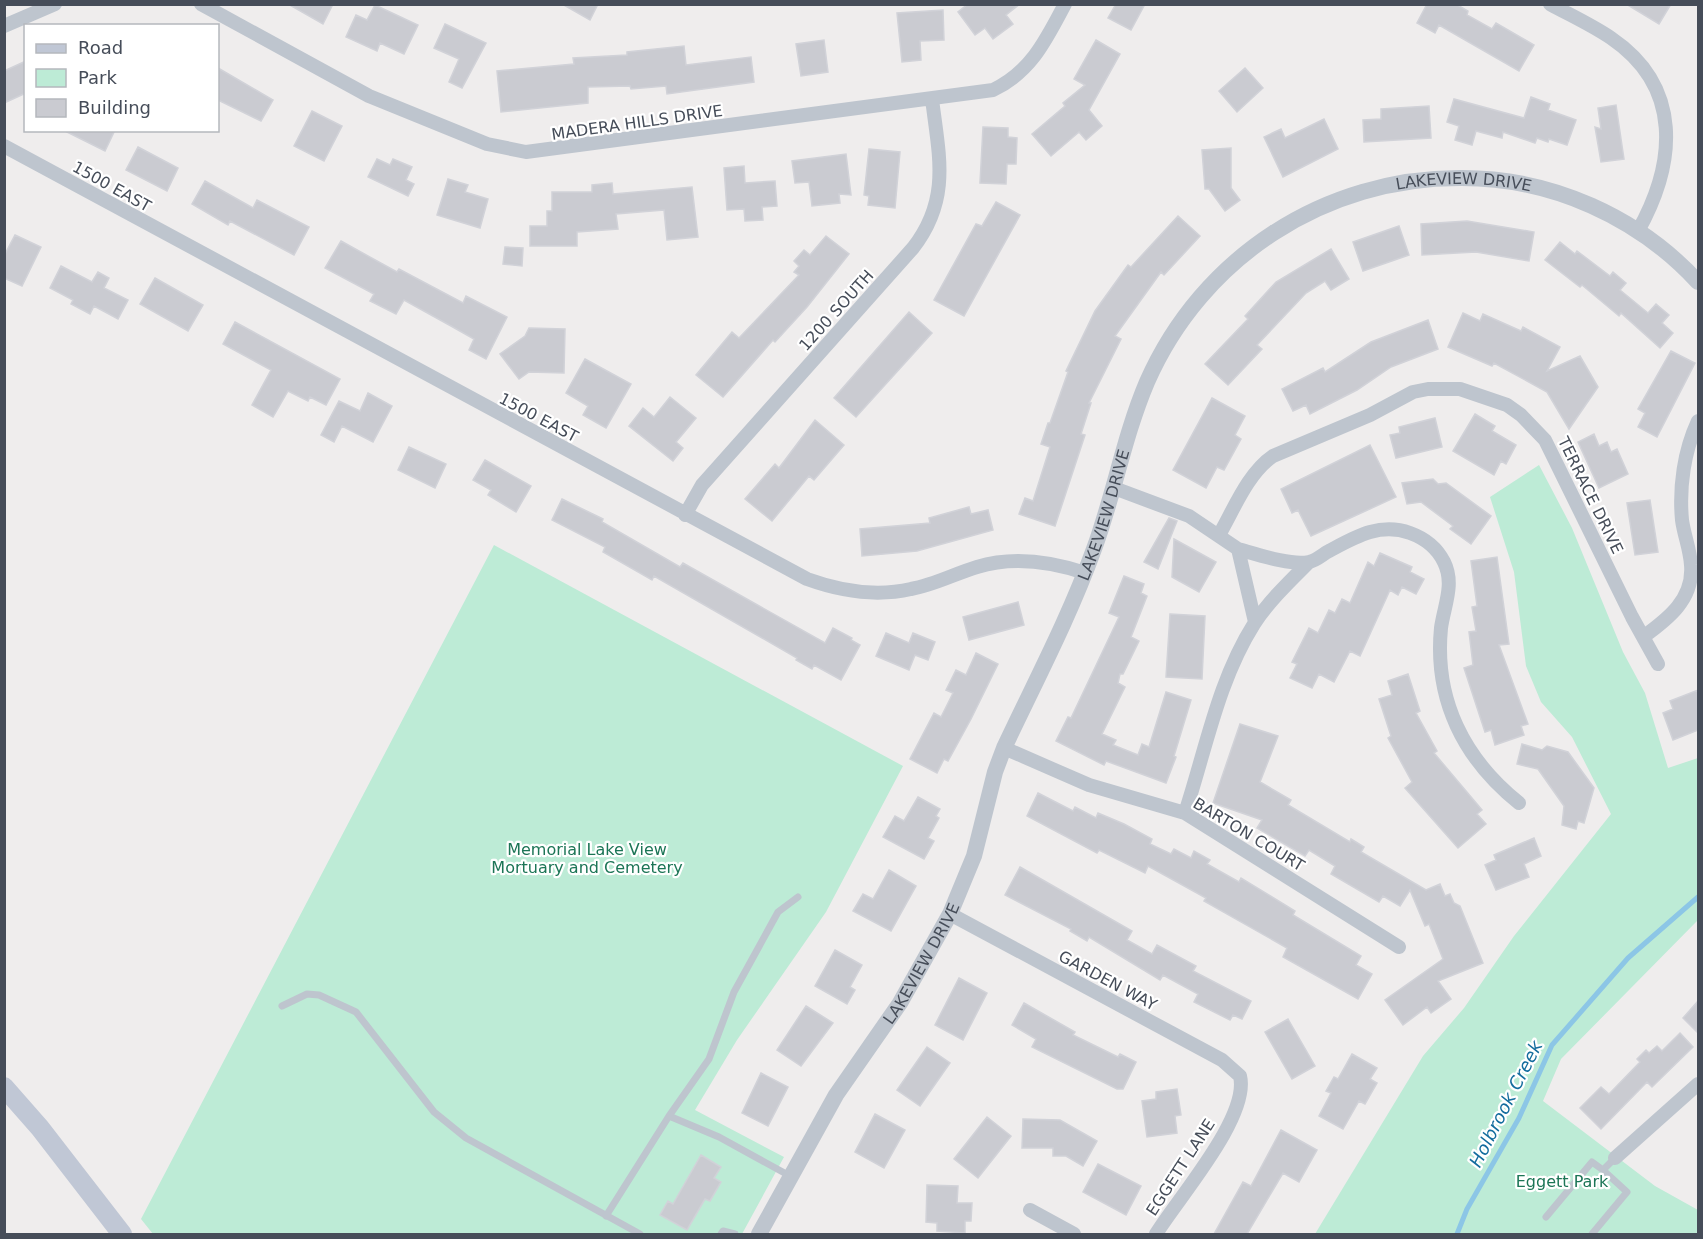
<svg xmlns="http://www.w3.org/2000/svg" width="1703" height="1239" viewBox="0 0 1703 1239" font-family="'DejaVu Sans',sans-serif">
	<rect width="100%" height="100%" fill="#efeded"/>
	<!-- green -->
	<path fill="#bdebd6" d="M1539 465 1572 528 1623 652 1645 693 1668 768 1698 758V920L1561 1059 1543 1101 1655 1186 1698 1210V1234H1315L1423 1056 1464 1008 1514 936 1611 814 1572 737 1541 702 1526 666 1514 572 1490 497Z
		M494 545 903 766 826 912 737 1040 695 1110 784 1157 742 1234H153L141 1219Z"/>
	<g fill="none" stroke-linecap="round" stroke-linejoin="round">
		<!-- stream -->
		<path stroke="#8cc6e6" stroke-width="5" d="M1457 1234 1467 1209 1519 1118 1552 1045 1628 958 1698 897"/>
	</g>
	<!-- building -->
	<path fill="#cacbd1" stroke="#d1d2d8" stroke-width="1.5" d="M288 4H333L323 24Z
		M562 4H598L590 20Z
		M968 4H1020L1006 15 1013 24 993 39 985 28 975 35 958 12Z
		M1116 4H1145L1131 30 1108 18Z
		M1427 4H1456L1468 11 1467 15 1492 29 1496 23 1534 45 1519 71 1439 25 1435 33 1417 23Z
		M1626 4H1671L1659 24Z
		M375 5 418 25 404 54 380 43 377 51 346 37 356 15 367 20Z
		M943 10 944 40 920 41 921 60 902 62 897 13Z
		M445 24 486 43 462 88 449 82 459 59 434 48Z
		M824 40 828 72 801 76 796 44Z
		M1096 40 1120 54 1089 110 1102 126 1086 140 1079 132 1051 156 1032 134 1065 106 1063 103 1085 85 1074 79Z
		M684 46 686 65 751 57 754 82 667 94 666 86 631 89 630 86 588 87V103L501 112 497 71 574 64 573 58 627 55V52Z
		M26 61V93L4 103V71Z
		M218 68 273 100 261 121 218 100Z
		M1245 68 1263 88 1237 112 1219 91Z
		M1531 97 1550 104 1548 110 1576 120 1567 145 1549 139 1548 142 1537 138 1535 143 1503 132 1502 138 1476 131 1472 145 1455 140 1459 126 1447 122 1454 99 1524 118Z
		M1616 105 1624 159 1601 162 1595 127 1601 129 1598 108Z
		M1429 106 1431 138 1364 142 1363 120 1381 119V109Z
		M312 111 342 126 324 161 294 146Z
		M1324 119 1338 149 1283 177 1264 137 1281 129 1285 138Z
		M983 127 1008 128V137L1017 138 1016 164H1007L1006 184 980 183Z
		M63 130H115L105 151Z
		M138 147 178 168 167 191 126 170Z
		M1231 148V188L1240 200 1225 211 1209 189H1205L1202 150Z
		M869 149 900 152 895 208 868 205 869 196 864 195Z
		M846 154 851 195 839 194 840 203 812 206 809 182 795 183 792 161Z
		M377 159 390 165 393 159 412 167 406 180 414 184 408 196 368 177Z
		M744 166 745 183 775 181 777 206 762 207 763 220 745 221 744 209 727 210 724 168Z
		M448 179 468 185 465 192 488 199 480 228 437 215Z
		M205 181 253 208 257 200 309 227 294 255 230 221 228 225 192 204Z
		M612 183 613 194 692 187 698 237 667 240 664 210 616 214 618 229 577 232V246H530V226H547V211H552V192H592V185Z
		M996 202 1020 215 964 316 934 300 976 224 982 226Z
		M1178 216 1200 236 1164 275 1161 272 1115 336 1121 339 1089 403H1091L1081 434 1085 435 1055 526 1019 514 1025 498 1033 501 1050 447 1041 444 1048 423H1050L1068 372 1066 371 1095 311 1128 265 1131 267Z
		M1467 221 1534 232 1529 261 1476 252 1422 255 1421 224Z
		M1399 226 1409 255 1363 271 1353 242Z
		M15 235 41 247 22 286 4 278V256Z
		M826 236 849 254 807 307 775 342 773 340 723 397 696 375 732 332 739 338 799 275 794 272 799 266 794 261 804 250 810 255Z
		M341 241 397 272 399 269 463 303 466 296 507 317 486 359 469 350 474 339 451 326 404 300 396 314 370 301 374 294 325 268Z
		M1560 242 1575 254 1577 251 1610 276 1613 272 1626 283 1620 290 1648 313 1656 304 1669 315 1662 323 1673 333 1660 348 1621 313 1619 316 1582 285 1580 287 1545 260Z
		M505 247 523 248 522 266 503 264Z
		M1331 249 1349 279 1331 290 1325 281 1306 293 1257 345 1262 349 1228 385 1205 364 1248 319 1245 316 1276 282Z
		M61 266 92 282 98 272 109 278 104 288 128 300 118 319 94 306 90 314 71 304 73 300 50 288Z
		M155 278 203 305 188 331 140 304Z
		M909 312 932 333 856 417 834 398Z
		M1463 313 1480 321 1483 314 1521 331 1523 327 1560 347 1547 371 1580 356 1598 387 1569 429 1547 392 1494 363 1492 366 1448 347Z
		M1428 320 1438 349 1391 367 1357 390 1310 414 1306 405 1293 411 1282 389 1323 368 1325 372 1371 342Z
		M235 322 340 379 326 405 310 397 308 401 288 391 273 417 252 405 271 370 223 344Z
		M529 328 565 329 564 373 529 372 519 379 500 354 525 336Z
		M1671 351 1695 363 1657 437 1638 427 1645 413 1638 409Z
		M585 359 631 384 606 428 583 415 588 406 566 393Z
		M368 393 392 406 373 442 342 426 334 442 321 435 339 401 360 411Z
		M670 397 696 418 676 442 683 448 673 461 629 426 643 408 654 417Z
		M1212 398 1245 416 1235 435 1241 439 1224 470 1217 467 1206 488 1173 470Z
		M1475 414 1495 426 1492 431 1516 445 1506 464 1501 461 1494 475 1453 451Z
		M1435 418 1442 447 1396 458 1390 435 1400 433 1399 427Z
		M815 420 844 445 814 480 809 476 772 521 745 499 775 464 779 468Z
		M1594 434 1599 446 1607 442 1611 452 1617 449 1628 474 1599 488 1578 442Z
		M1370 445 1396 497 1311 536 1298 510 1292 513 1281 489Z
		M409 447 446 464 435 488 398 470Z
		M485 460 531 486 516 512 488 495 491 490 473 480Z
		M1433 479 1438 484 1446 483 1491 516 1471 544 1450 529 1453 526 1421 502 1407 504 1402 483Z
		M562 499 603 519 602 522 680 567 683 563 825 643 833 628 852 638 851 640 860 645 841 680 814 665 812 669 796 660 797 658 654 576 652 580 603 552 605 547 552 520Z
		M1650 500 1658 552 1635 555 1627 503Z
		M969 507 971 514 988 510 993 530 917 551 862 556 860 529 930 523 929 518Z
		M1169 518 1177 521 1158 569 1144 562Z
		M1174 539 1216 562 1199 592 1172 577Z
		M1380 553 1412 567 1410 572 1424 579 1416 594 1402 587 1398 595 1390 590 1360 656 1350 651 1334 682 1319 674 1312 688 1290 678 1297 664 1292 662 1309 628 1318 633 1329 610 1335 613 1342 599 1350 603 1368 562 1374 566Z
		M1497 557 1509 644 1499 645 1528 724 1521 726 1524 735 1495 745 1491 730 1485 732 1464 668 1473 665 1469 632 1476 631 1472 607 1477 606 1471 561Z
		M1124 576 1144 584 1141 593 1147 596 1131 637 1139 641 1123 674H1120L1118 683 1125 687 1102 734 1116 740 1113 745 1138 755 1142 744 1149 747 1166 692 1191 700 1174 756 1176 757 1166 783 1106 761 1104 765 1056 741 1068 717 1071 718 1119 617 1109 613Z
		M1018 602 1024 625 969 640 963 617Z
		M1170 614 1205 616 1202 679 1166 677Z
		M886 633 909 643 913 633 935 642 928 660 915 655 909 670 876 656Z
		M976 653 998 664 971 719 948 761 944 759 937 773 910 759 934 713 941 717 953 693 946 690 956 670 966 675Z
		M1408 674 1420 711 1416 713 1437 751 1434 753 1482 810 1477 814 1486 824 1458 848 1405 788 1412 782 1388 738 1391 736 1379 699 1392 695 1388 681Z
		M1698 690V730L1673 740 1663 713 1673 709 1670 701Z
		M1240 724 1278 736 1260 782 1291 800 1288 805 1350 842 1351 839 1364 847 1361 852 1426 890 1440 884 1445 896 1450 894 1454 903 1460 906 1483 963 1438 981 1451 999 1431 1013 1427 1007 1403 1025 1385 1000 1443 959 1429 924 1425 926 1410 890 1400 906 1383 896 1379 902 1331 874 1335 866 1309 850 1305 856 1257 828 1262 820 1213 803Z
		M1522 744 1542 750 1547 746 1568 752 1594 788 1584 823 1578 821 1576 829 1562 825 1564 806 1538 769 1517 764Z
		M1038 793 1073 811 1075 807 1096 818 1098 813 1124 824 1152 839 1150 844 1171 854 1174 849 1191 858 1194 851 1210 860 1207 864 1239 882 1241 878 1295 911 1293 915 1361 956 1356 965 1372 974 1358 999 1283 957 1287 948 1204 901 1206 898 1148 866 1145 873 1099 850 1097 853 1027 816Z
		M918 797 940 809 936 816 939 818 928 838 934 841 924 859 883 837 895 816 904 821Z
		M1534 838 1541 856 1524 864 1529 877 1496 890 1485 865 1496 860 1494 855Z
		M1020 867 1132 931 1127 940 1152 954 1157 945 1196 966 1193 971 1251 1001 1242 1019 1233 1015 1230 1020 1194 1002 1198 994 1163 975 1160 980 1089 937 1087 941 1070 931 1071 929 1005 895Z
		M889 870 916 886 891 931 853 911 863 894 873 899Z
		M835 950 862 965 850 987 855 990 847 1004 815 986Z
		M959 978 987 993 963 1040 935 1025Z
		M1698 1001V1033L1683 1018Z
		M1024 1003 1075 1032 1073 1035 1118 1057 1120 1054 1136 1062 1123 1089H1117L1032 1047 1036 1039 1012 1025Z
		M806 1006 833 1023 801 1066 777 1050Z
		M1288 1019 1315 1066 1292 1079 1265 1032Z
		M1680 1033 1693 1047 1652 1087 1647 1082 1601 1129 1580 1108 1601 1087 1609 1094 1640 1062 1637 1059 1646 1050 1649 1053 1657 1046 1662 1051Z
		M927 1047 950 1063 920 1106 897 1090Z
		M1352 1054 1377 1068 1370 1079 1377 1083 1365 1104 1359 1101 1343 1129 1319 1116 1331 1093 1326 1091 1334 1077 1338 1079Z
		M761 1073 788 1087 768 1126 742 1113Z
		M1177 1089 1181 1115 1175 1116 1177 1133 1147 1137 1142 1101 1156 1099V1092Z
		M875 1114 905 1130 884 1168 855 1152Z
		M987 1117 1011 1136 978 1178 954 1159Z
		M1023 1119 1060 1120 1097 1141 1083 1166 1066 1156H1053V1148H1022Z
		M1281 1130 1317 1150 1299 1182 1283 1173 1247 1234H1214L1243 1182 1251 1186Z
		M701 1155 721 1167 714 1178 721 1182 710 1201 705 1199 687 1230 660 1215 668 1201 673 1204Z
		M1098 1164 1141 1186 1126 1215 1083 1192Z
		M927 1185 958 1186 957 1203H972L971 1221H965V1233L937 1231V1223L926 1222Z"/>
	<g fill="none" stroke-linecap="round" stroke-linejoin="round">
		<!-- service -->
		<path stroke="#bec5ce" stroke-width="7" d="M282 1006 307 994 319 995 356 1012 434 1112 466 1138 640 1234
			M669 1116 719 1137 790 1176
			M606 1216 669 1116 709 1059 734 992 778 912 798 897
			M1546 1217 1592 1162 1603 1170
			M721 1234 723 1231 735 1234
			M1592 1234 1627 1192 1603 1170 1615 1158"/>
		<!-- minor -->
		<path stroke="#bec5ce" stroke-width="14" d="M201 4 369 96 487 144 526 152 993 90C1031 72 1046 40 1065 4
			M1550 4C1570 15 1592 25 1611 38 1683 87 1676 163 1638 231
			M4 26 55 4
			M4 146 807 579C840 591 876 597 911 589 934 585 954 574 977 567 1013 556 1049 561 1085 573
			M1114 488 1189 516 1238 549 1255 622
			M685 515 702 485 913 248C951 199 939 156 932 99
			M1219 535C1234 509 1248 473 1273 456L1370 415 1413 392 1428 389H1460L1507 405 1521 415 1545 440 1632 617 1658 664
			M1238 549C1256 554 1291 566 1309 562 1316 561 1323 554 1329 551 1355 537 1380 522 1410 533 1424 538 1437 548 1444 562 1455 584 1444 606 1441 628 1434 700 1464 759 1519 803
			M1643 637C1668 619 1694 599 1691 565 1690 549 1684 535 1682 520 1679 487 1684 451 1698 421
			M1004 748 1089 785 1185 813 1399 947
			M1185 813C1206 749 1218 681 1254 624 1269 601 1290 581 1309 562
			M950 914 1222 1060 1240 1076C1250 1117 1178 1198 1156 1234
			M1615 1158 1698 1084
			M1030 1210 1074 1234"/>
		<!-- tertiary -->
		<path stroke="#bec5ce" stroke-width="16" id="s1" d="M759 1234 836 1095 900 1003 950 914 974 856 995 772 1004 748C1035 682 1069 618 1094 549 1114 495 1124 436 1147 382 1202 257 1325 177 1462 178 1552 178 1638 217 1698 282"/>
		<!-- secondary -->
		<path stroke="#c0c7d5" stroke-width="20" d="M4 1087 40 1128 122 1234"/>
	</g>
	<g text-anchor="middle" stroke-width="4.5" stroke-linejoin="round" paint-order="stroke">
		<!-- street labels -->
		<g font-size="16" fill="#464d59" stroke="#fff">
			<text transform="translate(637 122) rotate(-8)" y="6">MADERA HILLS DRIVE</text>
			<text transform="translate(112 186) rotate(29)" y="6">1500 EAST</text>
			<text dy="6" stroke="none"><textPath href="#s1" startOffset="1341">LAKEVIEW DRIVE</textPath></text>
			<text transform="translate(836 310) rotate(-48)" y="6">1200 SOUTH</text>
			<text transform="translate(539 417) rotate(28)" y="6">1500 EAST</text>
			<text transform="translate(1591 495) rotate(64)" y="6">TERRACE DRIVE</text>
			<text dy="6" stroke="none"><textPath href="#s1" startOffset="802">LAKEVIEW DRIVE</textPath></text>
			<text transform="translate(1249 834) rotate(31)" y="6">BARTON COURT</text>
			<text dy="6" stroke="none"><textPath href="#s1" startOffset="316">LAKEVIEW DRIVE</textPath></text>
			<text transform="translate(1108 980) rotate(28)" y="6">GARDEN WAY</text>
			<text transform="translate(1180 1167) rotate(-57)" y="6">EGGETT LANE</text>
		</g>
		<!-- park labels -->
		<g font-size="16" fill="#1c7556" stroke="#fff">
			<text x="587" y="855">Memorial Lake View<tspan x="587" dy="18">Mortuary and Cemetery</tspan></text>
			<text x="1562" y="1187">Eggett Park</text>
		</g>
		<!-- water labels -->
		<g font-size="18" font-style="italic" fill="#146d9e" stroke="#fff">
			<text transform="translate(1506 1104) rotate(-63)" y="6">Holbrook Creek</text>
		</g>
	</g>
	<!-- border -->
	<rect width="1703" height="1239" fill="none" stroke="#464d59" stroke-width="12"/>
	<!-- legend -->
	<rect x="24" y="24" width="195" height="108" fill="#ffffff" stroke="#b5b8bd" stroke-width="1.5"/>
	<rect x="36" y="44" width="30" height="9" fill="#c0c7d5" stroke="#b5b8bd" stroke-width="1.5"/>
	<text x="78" y="54" font-size="18" fill="#464d59">Road</text>
	<rect x="36" y="69" width="30" height="18" fill="#bdebd6" stroke="#b5b8bd" stroke-width="1.5"/>
	<text x="78" y="84" font-size="18" fill="#464d59">Park</text>
	<rect x="36" y="99" width="30" height="18" fill="#cacbd1" stroke="#b5b8bd" stroke-width="1.5"/>
	<text x="78" y="114" font-size="18" fill="#464d59">Building</text>
</svg>
